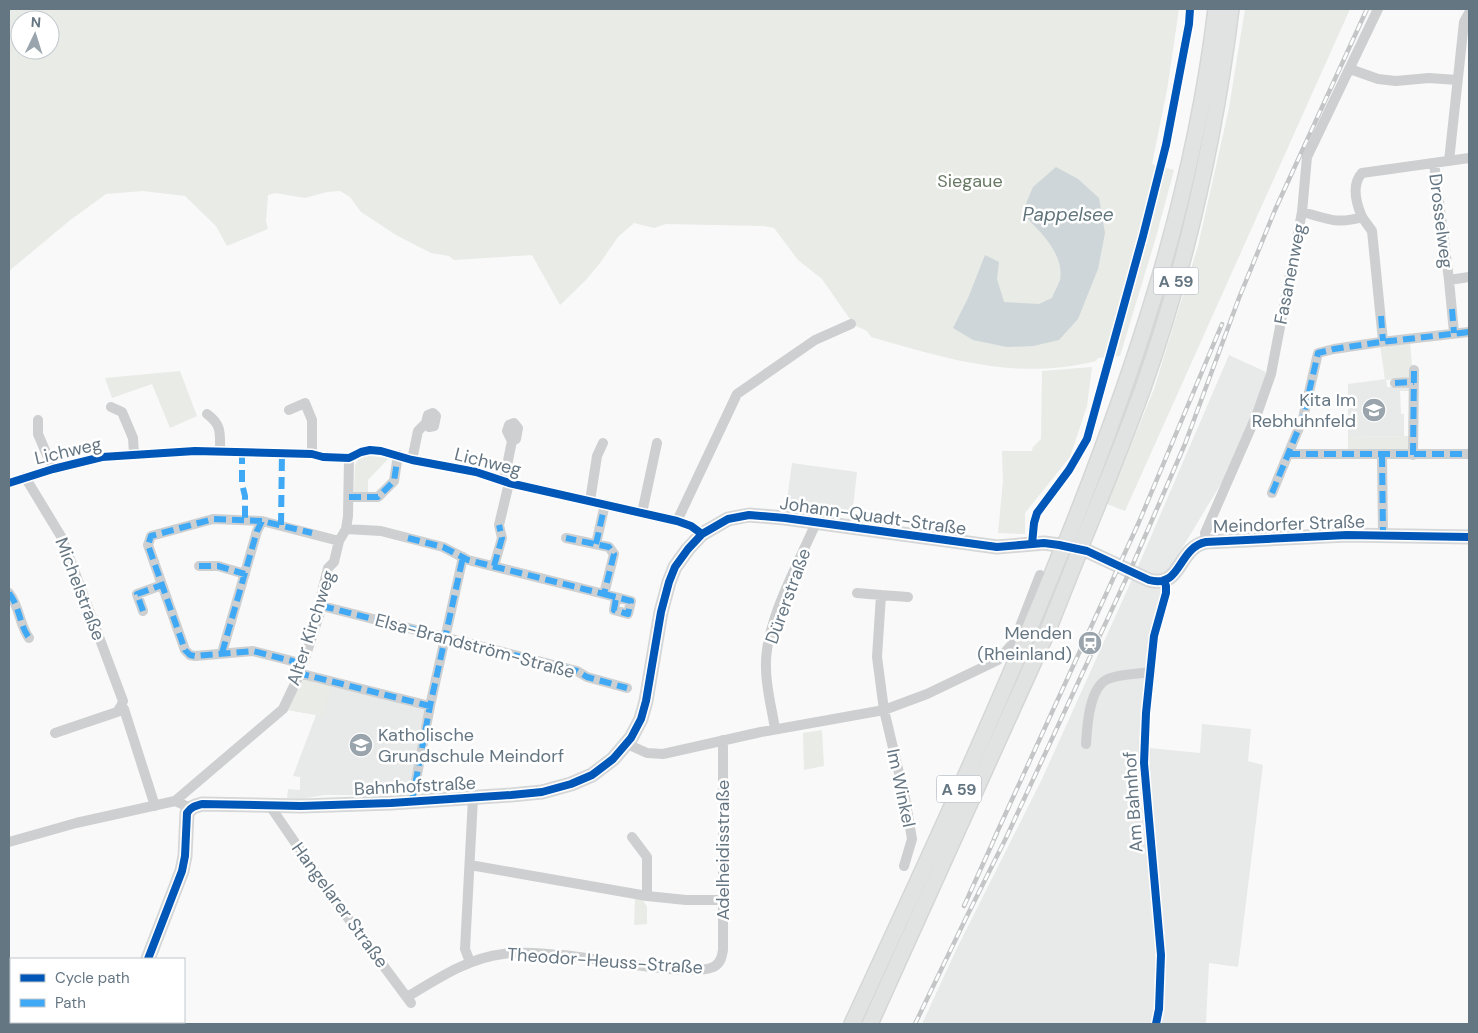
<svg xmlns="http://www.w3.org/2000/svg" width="1478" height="1033" viewBox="0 0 1478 1033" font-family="'DM Sans',sans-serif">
	<rect width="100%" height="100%" fill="#f9f9f9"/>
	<!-- built -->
	<path fill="#e8e9e9" d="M1229 355 1266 372 1258 403 1234 462 1172 565 1152 628 1144 685 1139 747 1200 753 1202 724 1251 729 1248 761 1263 765 1238 967 1209 963 1206 1024H922L956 950 1042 779 1143 555Z
		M1386 379 1387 387 1410 386V391H1400L1401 414H1404V436L1348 437V384Z
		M792 463 857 472 852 516 786 507Z
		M305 678 424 710 409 789 405 794 370 796 357 795H324L301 799 287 798 288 789 300 790V777L293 776 316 715 288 710Z"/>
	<!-- green -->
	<path fill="#e8ebe6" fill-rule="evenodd" d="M9 9H1179L1167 90 1152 164 1174 170 1156 237 1120 356 1098 358 1096 361C1016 381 948 359 871 337L867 331 854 325 822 279 798 260 774 228 764 226 666 224 654 228 634 223 618 237 600 263 585 281 560 305 532 255 454 260 449 256 431 253 396 235 361 212 350 197 340 191 327 192 305 198 275 193 268 195 266 221 268 229 227 246 216 226 185 196 143 191 106 194 69 221 9 271ZM20 20H50V50H20Z
		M1245 9H1350L1125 511 1107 504 1154 389 1198 246 1229 108Z
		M1410 341 1412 367 1409 369V377L1406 379 1385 380 1380 344 1384 348 1386 346Z
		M1092 367 1087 406 1070 457 1025 513V534L998 533 1003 481 1002 451H1032L1033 447 1041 439 1042 371Z
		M180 371 197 416 170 428 152 384 112 398 105 378Z
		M1410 436V449H1348V437Z
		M370 456 389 458 368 480V494H354L355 465 359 458Z
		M305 678 332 685 322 716 288 710 298 681Z
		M822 730 824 766 804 770 803 733Z
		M635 898 643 900 647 907V924L634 925Z"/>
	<!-- water -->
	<path fill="#ced6d9" d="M1056 167 1078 179 1099 198 1105 233 1098 269 1078 319 1059 340 1033 346 1007 347 973 340 953 328 968 298 985 255 999 262 997 279 1004 302 1039 304 1052 298C1054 292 1058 286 1060 280 1065 253 1038 230 1022 213L1033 187Z"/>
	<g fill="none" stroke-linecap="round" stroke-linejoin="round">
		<!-- major casing -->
		<g stroke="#d5d6d7" stroke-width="15">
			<path id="major" d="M148 959 182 871 185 856 187 813C191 807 195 806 202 804L301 806 391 803 511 795 542 792 571 784 592 775 613 759 631 738 641 719 646 701 661 612 669 582 675 567 688 549 702 534 728 519 749 515 785 518 997 547 1044 543 1059 545 1087 551 1149 580C1182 589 1177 548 1206 542L1347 535 1469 537
				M110 1024 112 1022"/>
		</g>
		<!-- highway casing -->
		<g stroke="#d5d6d6" stroke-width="18">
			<path id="highway" d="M1067 540C1136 368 1194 193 1216 9
				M1082 543C1103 492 1124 440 1143 388 1186 266 1215 137 1231 9
				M852 1024C924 868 997 712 1061 552
				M870 1024 1048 630 1077 557"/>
		</g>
		<!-- minor -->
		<path stroke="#cecfd0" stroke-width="10" d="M1350 69 1378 79 1396 81 1429 78 1457 80
			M1449 161 1464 22 1469 13
			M1434 163 1449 280 1469 277
			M1302 212C1327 218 1336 225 1362 217 1356 203 1351 185 1362 173L1469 158
			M1362 217 1372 231 1383 341
			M1449 280 1454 333
			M1395 383 1414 382
			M111 407 122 412 133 438 134 454
			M289 410 305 403 312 420V454
			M207 414C222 425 220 433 220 451
			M38 420V434L53 469
			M1288 454H1469
			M1382 455 1383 535
			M1413 455 1414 370
			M412 460 418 431 426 423 429 427 434 426 436 416 433 413 428 415 426 423
			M25 477 62 538 123 701 121 706 124 709 155 806
			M504 480 512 441 516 439 518 428 514 423 509 425 507 431 512 441
			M9 483 53 469 102 457 195 451 312 454 323 457 349 458 361 452 370 450 381 451 412 460 476 472 509 483 677 521 691 526 702 534
			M1272 493 1303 418 1318 353 1334 349 1381 342 1469 332
			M349 497H378L394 481 398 455
			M590 501 597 456 603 443
			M642 513 657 443
			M262 521 213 519 151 536 148 545 185 650 190 655 195 656 253 651 300 663
			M677 521 737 394 815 340 851 324
			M346 529 381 531 443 547 468 560 604 594 614 554 609 547 566 538
			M1206 542 1205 533 1257 414 1271 374 1302 212 1307 157 1378 9
			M596 544 605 504
			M199 566H218L245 574
			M494 566 502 538 499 525 509 483
			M9 593C20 607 19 624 29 638
			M857 593 881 595 877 657 884 710 905 798 912 839 904 866
			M604 594 631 601 628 614 614 610 616 598
			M881 595 908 597
			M322 606 577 671 587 677 627 688
			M143 611 137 594 162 585
			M222 653 257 531 262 521 339 541
			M298 677 302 674 430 706
			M775 729C772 709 766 688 766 668 764 624 798 564 816 523
			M55 733 117 712 121 706
			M627 744 647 753 663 754 761 732 884 710 927 694 998 660 1014 642 1040 575
			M1086 744C1087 727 1089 687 1108 679 1119 674 1138 674 1151 672
			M175 801 283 709 301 671 300 663 304 661 322 606 321 596 328 568 334 562 339 541 346 529 348 516 349 458
			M412 801 430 706 463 557
			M270 806 331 895 411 1003
			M632 837 647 857V896
			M9 842 76 823 175 801 191 808
			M470 865 647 896 686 900H722
			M470 962 465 949 473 798
			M9 986 11 991
			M407 997C437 979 468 958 503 954 526 951 549 954 572 956 596 959 699 978 715 966 721 962 722 956 723 950V740
			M24 1022 25 1024
			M1156 1024 1159 1009 1161 955 1144 763 1146 713 1154 636 1166 593V586L1164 580"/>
		<!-- major -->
		<use href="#major" stroke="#e1e2e2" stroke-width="12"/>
		<!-- highway -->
		<use href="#highway" stroke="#e1e2e2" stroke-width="15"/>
		<!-- rail casing -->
		<g stroke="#c3c5c6" stroke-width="4.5">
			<path id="rail" d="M994 839 1139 522 1222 324
				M964 906 997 833
				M915 1024 966 918 1006 838 1133 564 1185 444 1239 298 1275 210 1367 9"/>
		</g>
		<!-- rail -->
		<use href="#rail" stroke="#fff" stroke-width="2.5" stroke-dasharray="8" stroke-linecap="butt"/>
		<!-- highway-bridge casing -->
		<g stroke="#d5d6d6" stroke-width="18" stroke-linecap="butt">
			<path id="highway-bridge" d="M1061 552 1067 540
				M1077 557 1082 543"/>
		</g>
		<!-- highway-bridge -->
		<use href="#highway-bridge" stroke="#e1e2e2" stroke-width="15"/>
		<!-- quiet -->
		<path stroke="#3fa9f5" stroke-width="6" stroke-dasharray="12 6" stroke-linecap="butt" d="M1452 309 1454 333
			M1381 316 1383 341
			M1395 383 1414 382
			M242 452V484L245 496V520
			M1288 454H1469
			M1382 455 1383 535
			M1413 455 1414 370
			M1272 493 1303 418 1318 353 1334 349 1381 342 1469 332
			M349 497H378L394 481 398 455
			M262 521 213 519 151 536 148 545 185 650 190 655 195 656 253 651 300 663
			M281 525 282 452
			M408 538 443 547 468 560 604 594 614 554 609 547 566 538
			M596 544 605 504
			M199 566H218L245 574
			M494 566 502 538 499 525
			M9 593C20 607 19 624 29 638
			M604 594 631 601 628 614 614 610 616 598
			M322 606 577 671 587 677 627 688
			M143 611 137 594 162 585
			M222 653 257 531 262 521 312 533
			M298 677 302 674 430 706
			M412 801 430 706 463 557"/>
		<!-- cycleway casing -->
		<g stroke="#fff" stroke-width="11">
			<path id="cycleway" d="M9 483 53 469 102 457 195 451 312 454 323 457 349 458 361 452 370 450 381 451 412 460 476 472 509 483 677 521 691 526 702 534
				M1032 544 1034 523 1037 513 1069 470 1087 439 1143 236 1166 145 1189 24 1190 9
				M148 959 182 871 185 856 187 813C191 807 195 806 202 804L301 806 391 803 511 795 542 792 571 784 592 775 613 759 631 738 641 719 646 701 661 612 669 582 675 567 688 549 702 534 728 519 749 515 785 518 997 547 1044 543 1059 545 1087 551 1149 580C1182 589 1177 548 1206 542L1347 535 1469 537
				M1156 1024 1159 1009 1161 955 1144 763 1146 713 1154 636 1166 593V586L1164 580"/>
		</g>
		<!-- cycleway -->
		<use href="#cycleway" stroke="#0057b8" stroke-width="8"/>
	</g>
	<!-- icons -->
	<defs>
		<g id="school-disc" transform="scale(1.25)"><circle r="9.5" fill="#99a4ac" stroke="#fff"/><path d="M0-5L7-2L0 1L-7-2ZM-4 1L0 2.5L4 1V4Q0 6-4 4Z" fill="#fff"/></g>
		<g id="station-disc" transform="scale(1.25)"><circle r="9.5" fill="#99a4ac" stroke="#fff"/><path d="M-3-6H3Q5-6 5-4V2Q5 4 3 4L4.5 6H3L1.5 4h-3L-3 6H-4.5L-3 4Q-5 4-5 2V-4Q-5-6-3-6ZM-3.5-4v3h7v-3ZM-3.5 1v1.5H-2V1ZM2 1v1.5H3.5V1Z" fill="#fff"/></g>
	</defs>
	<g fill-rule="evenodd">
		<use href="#school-disc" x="1374" y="410"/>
		<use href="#station-disc" x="1090" y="643"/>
		<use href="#school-disc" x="361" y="745"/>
	</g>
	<g text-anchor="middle" stroke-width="5" stroke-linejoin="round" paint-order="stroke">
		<!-- shield labels -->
		<g fill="#fff" stroke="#939fa8" stroke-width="1">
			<rect x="1153.5" y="267.5" width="45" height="27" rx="4"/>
			<rect x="936.5" y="775.5" width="45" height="27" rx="4"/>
		</g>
		<g font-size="16" font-weight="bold" fill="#657683">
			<text x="1176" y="287">A 59</text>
			<text x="959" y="795">A 59</text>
		</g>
		<!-- park labels -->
		<g font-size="18" fill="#687a64" stroke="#fff">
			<text x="970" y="187">Siegaue</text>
		</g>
		<!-- street labels -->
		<g font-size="18" fill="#657683" stroke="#fff">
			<text transform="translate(1441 221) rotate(83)" y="6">Drosselweg</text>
			<text transform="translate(1290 274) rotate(-79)" y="6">Fasanenweg</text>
			<text transform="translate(68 451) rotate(-13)" y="6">Lichweg</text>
			<text transform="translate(488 462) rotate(14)" y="6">Lichweg</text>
			<text transform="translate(873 516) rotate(8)" y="6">Johann-Quadt-Straße</text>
			<text transform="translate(1289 524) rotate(-2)" y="6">Meindorfer Straße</text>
			<text transform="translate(80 589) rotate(69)" y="6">Michelstraße</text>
			<text transform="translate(788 596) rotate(-70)" y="6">Dürerstraße</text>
			<text transform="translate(311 628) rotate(-72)" y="6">Alter Kirchweg</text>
			<text transform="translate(475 646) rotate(15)" y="6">Elsa-Brandström-Straße</text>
			<text transform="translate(415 786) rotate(-3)" y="6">Bahnhofstraße</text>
			<text transform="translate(901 788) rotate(78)" y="6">Im Winkel</text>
			<text transform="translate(1133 802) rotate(-94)" y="6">Am Bahnhof</text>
			<text transform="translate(723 850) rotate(-90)" y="6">Adelheidisstraße</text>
			<text transform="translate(340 905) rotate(54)" y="6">Hangelarer Straße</text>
			<text transform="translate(605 961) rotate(4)" y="6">Theodor-Heuss-Straße</text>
		</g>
		<!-- poi labels -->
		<g font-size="18" fill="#657683" stroke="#fff" text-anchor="end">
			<text x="1356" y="406">Kita Im<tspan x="1356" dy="21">Rebhuhnfeld</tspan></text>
			<text x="1072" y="639">Menden<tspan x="1072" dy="21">(Rheinland)</tspan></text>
			<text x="378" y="741" text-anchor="start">Katholische<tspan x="378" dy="21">Grundschule Meindorf</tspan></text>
		</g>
		<!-- water labels -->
		<g font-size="19" font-style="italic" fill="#60757c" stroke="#fff">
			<text x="1068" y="221">Pappelsee</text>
		</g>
	</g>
	<!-- border -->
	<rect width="1478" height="1033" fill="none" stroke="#657683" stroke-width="20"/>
	<!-- legend -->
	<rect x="10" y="958" width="175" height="65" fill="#ffffff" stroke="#c1c8cd"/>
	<rect x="20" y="974" width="25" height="8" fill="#0057b8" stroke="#c1c8cd"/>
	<text x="55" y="983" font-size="15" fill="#657683">Cycle path</text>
	<rect x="20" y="999" width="25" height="8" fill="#3fa9f5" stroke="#c1c8cd"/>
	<text x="55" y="1008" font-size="15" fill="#657683">Path</text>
	<!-- north arrow -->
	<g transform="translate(35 35) rotate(4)"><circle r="24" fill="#ffffff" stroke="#c1c8cd"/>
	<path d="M0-4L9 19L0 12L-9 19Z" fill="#99a4ac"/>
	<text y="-8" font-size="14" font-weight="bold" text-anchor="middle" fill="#657683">N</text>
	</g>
</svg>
